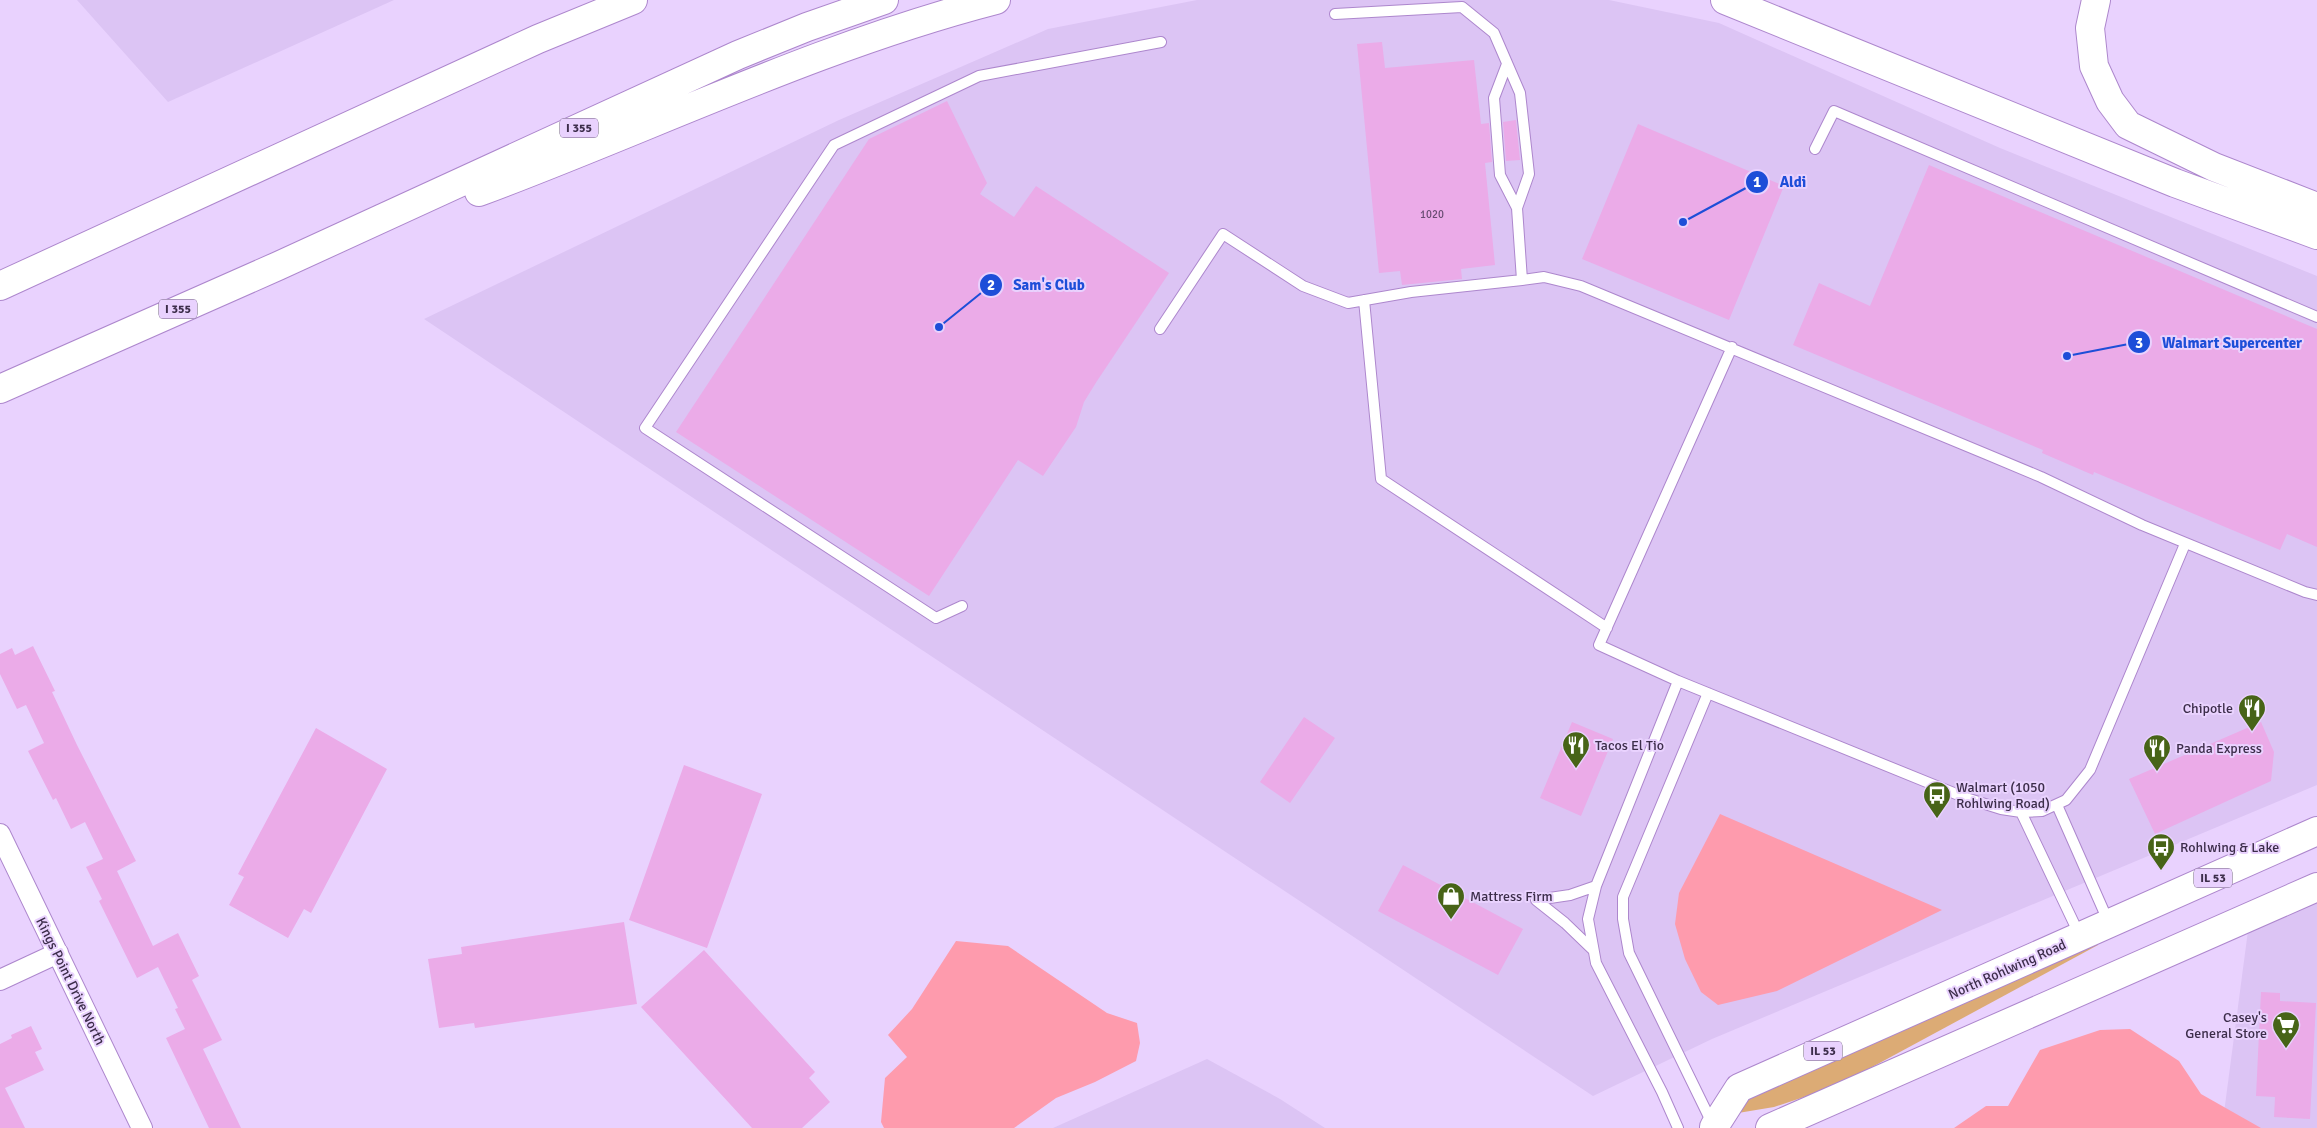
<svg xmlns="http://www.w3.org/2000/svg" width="2317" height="1128" viewBox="0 0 2317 1128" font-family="Signika,sans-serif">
	<rect width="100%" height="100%" fill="#e9d2fe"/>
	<!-- built -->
	<path fill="#dcc4f4" d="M77 0H394L168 102Z
		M1197 0H1609L1719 23 2000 148 2317 276V785L1712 1039 1593 1096 424 319 839 120 1048 29Z
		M2317 893V1128H2222L2249 923Z
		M1207 1059 1280 1099 1325 1128H1053Z"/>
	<!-- green -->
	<path fill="#dcab75" d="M2095 940 2098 945 1837 1086 1774 1107 1738 1113 1736 1106 1749 1098Z"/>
	<!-- water -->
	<path fill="#fe9bad" d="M1720 814 1942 910 1777 991 1718 1005 1701 992 1685 959 1675 924 1679 893Z
		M956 941 1008 946 1107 1013 1137 1023 1140 1043 1136 1061 1095 1082 1056 1098 1014 1128H884L881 1122 885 1078 907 1057 888 1035 912 1009Z
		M2130 1029 2179 1061 2201 1094 2261 1128H1954L1986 1106H2008L2040 1050 2100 1030Z"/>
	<!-- building -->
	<path fill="#ebabe8" d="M1382 42 1385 68 1474 60 1481 124 1489 123 1492 162 1485 163 1495 265 1461 269 1462 279 1402 285 1400 271 1379 273 1357 44Z
		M947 101 987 183 980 194 1014 217 1036 186 1169 273 1097 381 1084 402 1076 427 1043 476 1018 460 929 596 676 432 869 139Z
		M1516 120 1520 160 1506 161 1503 122Z
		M1638 124 1784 186 1729 320 1582 259Z
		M1929 165 2317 329V547L2287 534 2280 550 2094 472 2093 475 2042 453 2043 450 1793 345 1819 283 1870 306Z
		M33 646 55 691 52 692 77 745 136 861 117 871 153 946 178 933 199 976 192 980 222 1040 203 1049 241 1128H209L166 1038 185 1029 175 1009 178 1008 158 967 137 978 99 901 102 899 86 867 103 859 85 822 71 829 56 798 53 800 28 751 44 743 26 705 17 709 0 674V654L12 648 15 655Z
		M1304 717 1335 738 1290 803 1260 782Z
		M1572 722 1613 739 1581 816 1540 798Z
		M2261 722 2274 752 2271 781 2155 834 2129 779Z
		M316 728 387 769 311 913 304 909 288 938 229 905 244 877 238 874Z
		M684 765 762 794 707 948 629 920Z
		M1403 865 1523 929 1498 975 1378 911Z
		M624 922 637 1004 475 1028 474 1023 439 1028 428 959 462 954 461 947Z
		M704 950 815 1072 809 1078 830 1102 802 1128H752L641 1007Z
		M2261 992 2280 993V1001L2316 1003 2310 1119 2274 1117 2275 1097 2256 1096Z
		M31 1026 42 1049 35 1052 44 1070 5 1088 25 1128H0V1044L12 1038 11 1035Z"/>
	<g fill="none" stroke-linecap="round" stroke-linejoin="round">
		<!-- lane casing -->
		<g stroke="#ad87cd" stroke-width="12">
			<path id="lane" d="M1507 64 1494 98 1500 175 1517 208
				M1815 149 1834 111 2317 317
				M1522 280 1544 277 1581 286 1986 454 2041 477 2142 525 2305 592 2317 595
				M1364 300 1381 479 1607 628
				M1160 329 1223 234 1303 286 1348 303 1411 292 1522 280 1517 208 1529 174 1520 93 1494 33 1462 7 1335 14
				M1732 347 1599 645 1678 681 1966 798 2001 809 2021 812 2042 811 2066 800 2090 770 2185 544
				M962 606 936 618 645 428 834 145 979 76 1161 42
				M1678 681 1596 886 1588 919 1596 963 1662 1092 1678 1128
				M1708 693 1623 897V919L1629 953 1712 1123
				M2057 805 2109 923
				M2021 812 2080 936
				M1592 949 1565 923 1536 900 1570 895 1596 886"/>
		</g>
		<!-- street casing -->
		<g stroke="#ad87cd" stroke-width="22">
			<path id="street" d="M0 834 142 1128
				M0 980 58 953"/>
		</g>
		<!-- primary casing -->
		<g stroke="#ad87cd" stroke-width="30">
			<path id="primary" d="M1714 1127 1739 1088 2317 831
				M1770 1128 2317 887"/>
		</g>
		<!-- highway casing -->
		<g stroke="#ad87cd" stroke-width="30">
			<path id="highway" d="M1725 0 2175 183 2317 235
				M2096 0 2090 28 2094 66 2110 101 2128 125 2214 167 2317 207
				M479 192C651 128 818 46 996 0
				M0 286 538 39 633 0
				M0 389 278 266 738 55 807 27 884 0"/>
		</g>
		<!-- lane -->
		<use href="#lane" stroke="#fff" stroke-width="10"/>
		<!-- street -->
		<use href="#street" stroke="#fff" stroke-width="20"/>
		<!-- primary -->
		<use href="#primary" stroke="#fff" stroke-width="28"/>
		<!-- highway -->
		<use href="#highway" stroke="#fff" stroke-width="28"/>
	</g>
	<!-- icons -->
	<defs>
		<g id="restaurant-pin" transform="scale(1.4375)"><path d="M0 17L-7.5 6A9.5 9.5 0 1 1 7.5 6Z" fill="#476417" stroke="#e9d2fe"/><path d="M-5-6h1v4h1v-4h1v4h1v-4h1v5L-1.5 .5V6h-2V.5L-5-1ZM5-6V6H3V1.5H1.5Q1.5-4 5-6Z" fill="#fff"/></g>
		<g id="bus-pin" transform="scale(1.4375)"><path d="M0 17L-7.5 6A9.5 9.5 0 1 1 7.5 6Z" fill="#476417" stroke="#e9d2fe"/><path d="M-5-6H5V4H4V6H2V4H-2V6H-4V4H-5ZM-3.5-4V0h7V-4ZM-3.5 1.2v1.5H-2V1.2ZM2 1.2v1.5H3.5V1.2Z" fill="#fff"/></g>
		<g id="shop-pin" transform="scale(1.4375)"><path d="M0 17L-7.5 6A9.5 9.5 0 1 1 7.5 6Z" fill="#476417" stroke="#e9d2fe"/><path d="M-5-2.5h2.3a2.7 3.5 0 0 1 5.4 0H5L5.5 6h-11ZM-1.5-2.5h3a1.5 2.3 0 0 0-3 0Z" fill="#fff"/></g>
		<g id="supermarket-pin" transform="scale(1.4375)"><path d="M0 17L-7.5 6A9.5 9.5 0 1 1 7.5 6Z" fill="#476417" stroke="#e9d2fe"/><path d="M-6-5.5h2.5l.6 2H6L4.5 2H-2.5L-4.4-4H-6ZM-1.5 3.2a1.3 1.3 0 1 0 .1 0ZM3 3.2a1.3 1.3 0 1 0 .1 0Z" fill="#fff"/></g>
	</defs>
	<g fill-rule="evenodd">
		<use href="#restaurant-pin" x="2252" y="708"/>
		<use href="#restaurant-pin" x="1576" y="745"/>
		<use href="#restaurant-pin" x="2157" y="748"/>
		<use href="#bus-pin" x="1937" y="795"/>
		<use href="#bus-pin" x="2161" y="847"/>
		<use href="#shop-pin" x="1451" y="896"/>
		<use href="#supermarket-pin" x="2286" y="1025"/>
	</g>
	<g text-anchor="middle" stroke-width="4" stroke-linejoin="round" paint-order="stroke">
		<!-- number labels -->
		<g font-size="11" fill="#684c72">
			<text x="1432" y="218">1020</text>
		</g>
		<!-- shield labels -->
		<g fill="#e9d2fe" stroke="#705e80" stroke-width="1">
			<rect x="560" y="118.5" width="38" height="19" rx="4"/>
			<rect x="159" y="299.5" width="38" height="19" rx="4"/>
			<rect x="2194" y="868.5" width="38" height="19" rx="4"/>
			<rect x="1804" y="1041.5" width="38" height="19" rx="4"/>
		</g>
		<g font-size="12" font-weight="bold" fill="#3c2d4a">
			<text x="579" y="132">I 355</text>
			<text x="178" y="313">I 355</text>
			<text x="2213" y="882">IL 53</text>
			<text x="1823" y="1055">IL 53</text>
		</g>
		<!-- poi labels -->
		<g font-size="14" fill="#3c2d4a" stroke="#e9d2fe" text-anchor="start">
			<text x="2233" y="713" text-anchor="end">Chipotle</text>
			<text x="1595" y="750">Tacos El Tio</text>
			<text x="2176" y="753">Panda Express</text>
			<text x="1956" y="792">Walmart (1050<tspan x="1956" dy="16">Rohlwing Road)</tspan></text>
			<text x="2180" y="852">Rohlwing &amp; Lake</text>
			<text x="1470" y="901">Mattress Firm</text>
			<text x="2267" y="1022" text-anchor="end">Casey's<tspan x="2267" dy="16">General Store</tspan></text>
		</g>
		<!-- street labels -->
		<g font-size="14" fill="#3c2d4a" stroke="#e9d2fe">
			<text transform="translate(2007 969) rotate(-24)" y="5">North Rohlwing Road</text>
			<text transform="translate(71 981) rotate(64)" y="5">Kings Point Drive North</text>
		</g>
	</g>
	<!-- callouts -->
	<path fill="none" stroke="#1d4ed8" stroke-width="2" d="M1683 222L1757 182M939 327L991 285M2067 356L2139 342"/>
	<g fill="#1d4ed8" stroke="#e9d2fe" stroke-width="2">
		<circle cx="1683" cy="222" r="5"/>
		<circle cx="939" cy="327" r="5"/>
		<circle cx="2067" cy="356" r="5"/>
		<circle cx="1757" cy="182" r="12"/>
		<circle cx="991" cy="285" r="12"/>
		<circle cx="2139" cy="342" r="12"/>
	</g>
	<g font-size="15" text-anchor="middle" font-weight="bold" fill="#fff">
		<text x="1757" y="187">1</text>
		<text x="991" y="290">2</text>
		<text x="2139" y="348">3</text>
	</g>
	<g font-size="15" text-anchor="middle" font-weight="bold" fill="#1d4ed8" stroke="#e9d2fe" stroke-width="4" stroke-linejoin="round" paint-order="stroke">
		<text x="1793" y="187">Aldi</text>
		<text x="1049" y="290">Sam's Club</text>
		<text x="2232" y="348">Walmart Supercenter</text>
	</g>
</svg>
